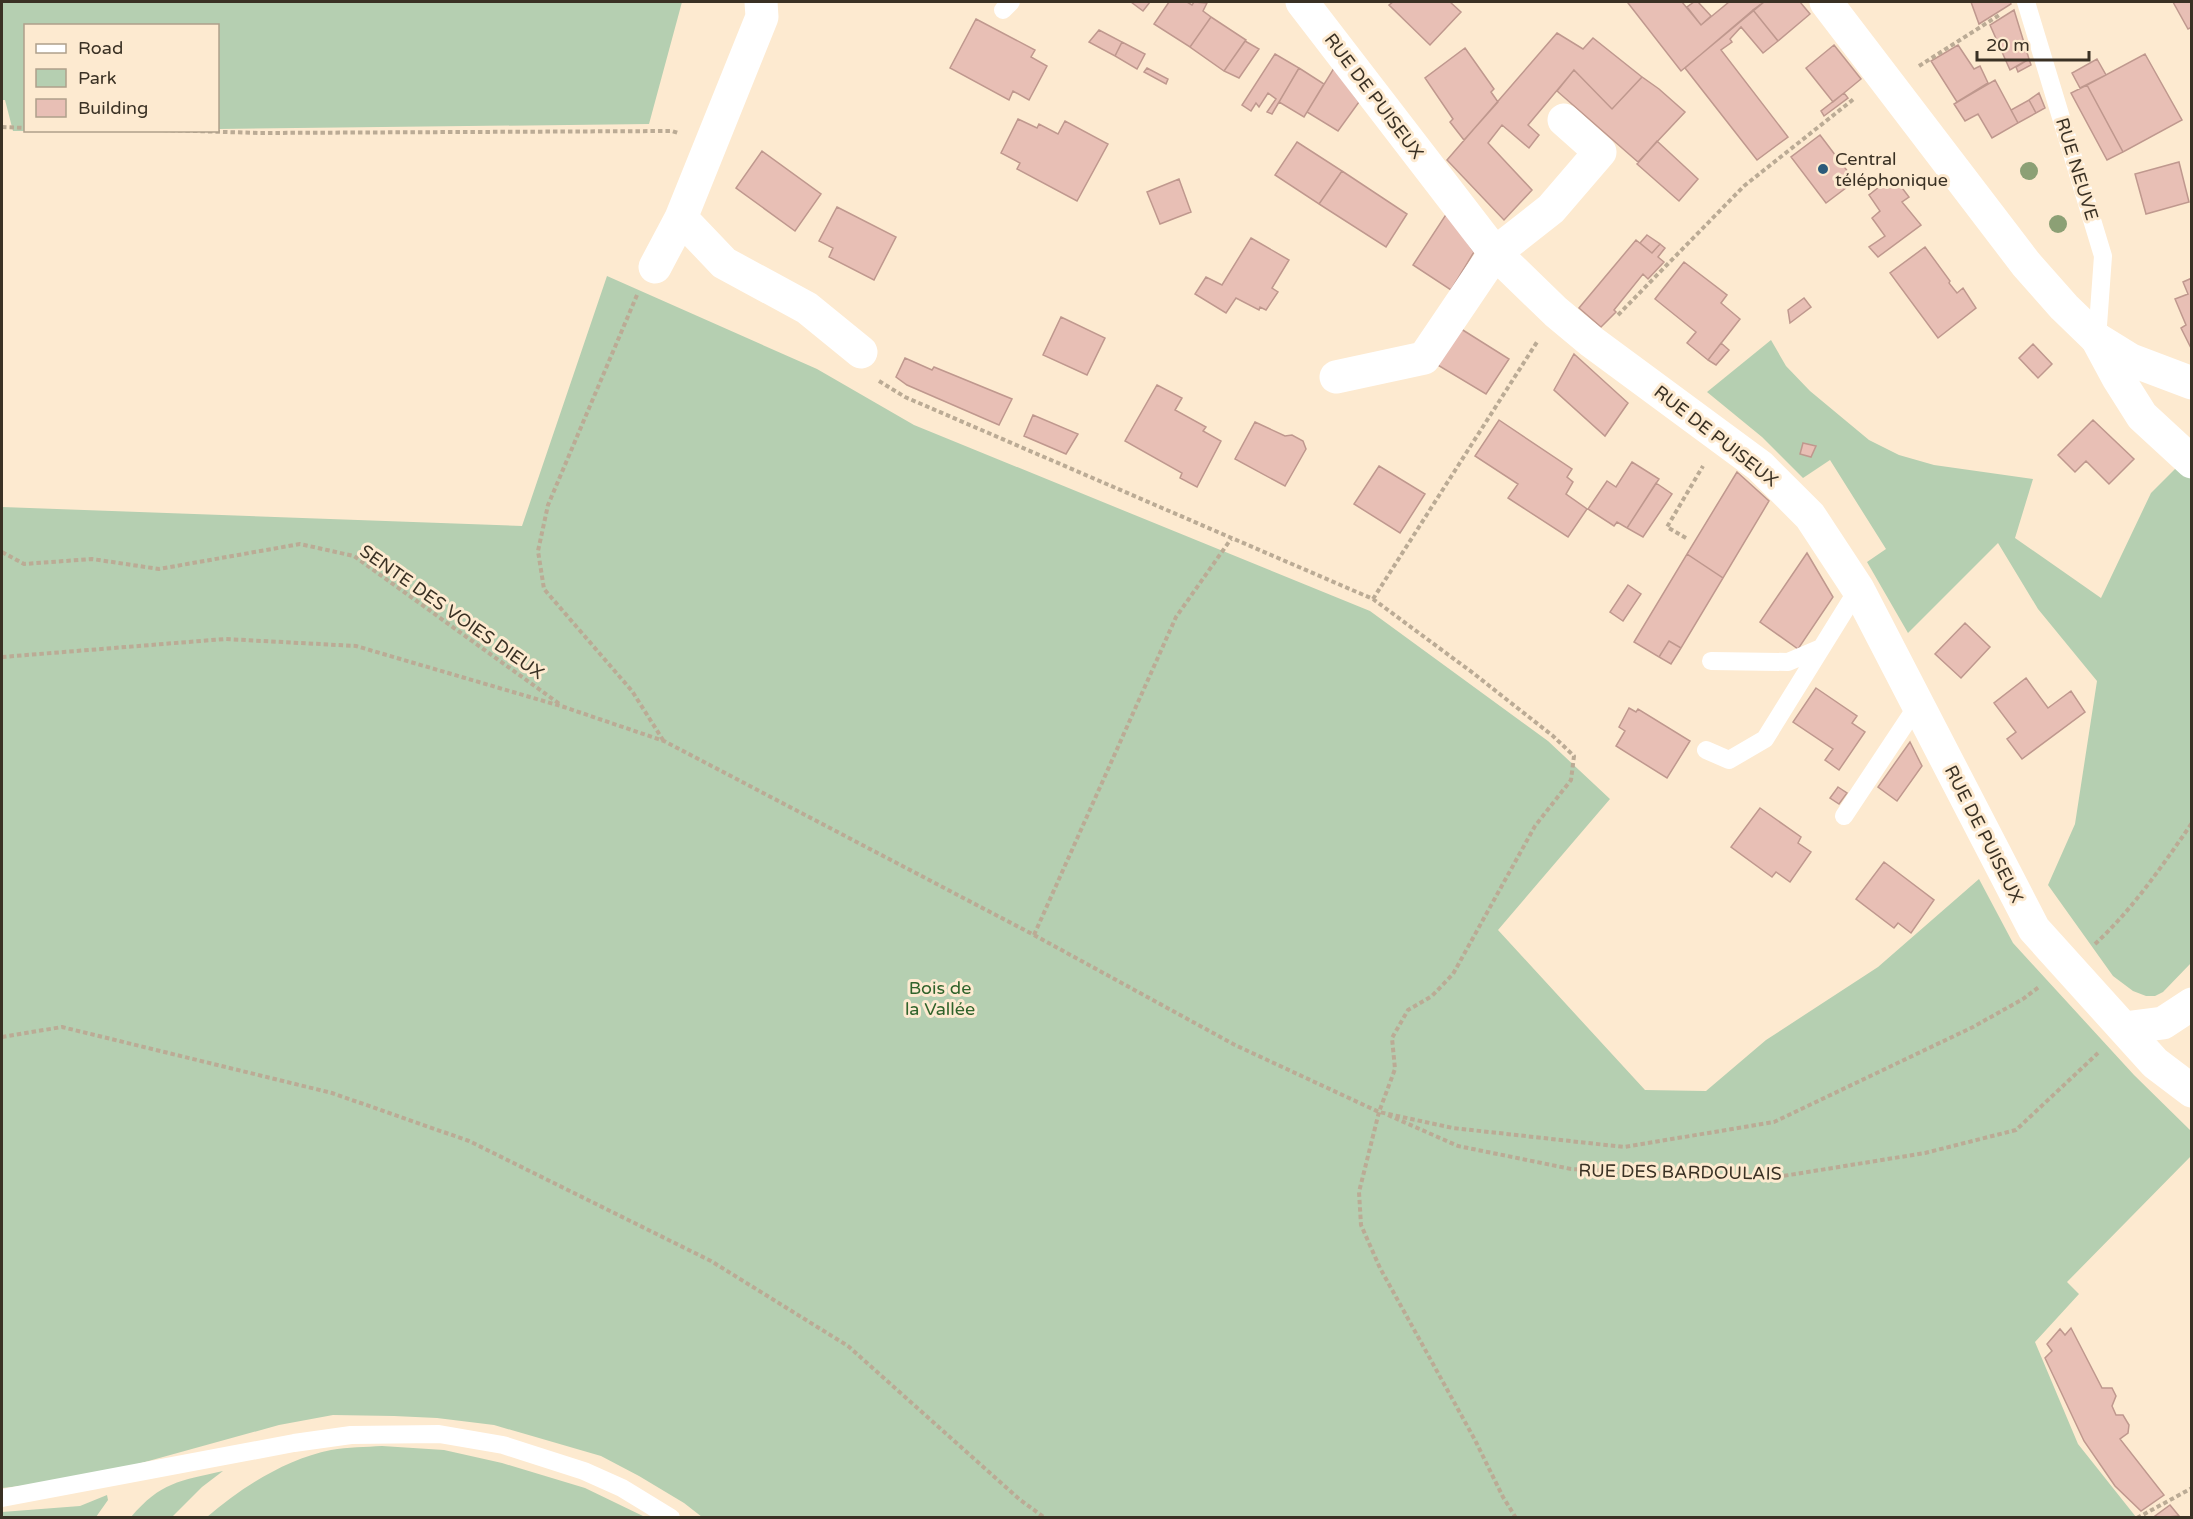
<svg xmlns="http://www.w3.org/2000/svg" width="2193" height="1519" font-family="'Varela Round',sans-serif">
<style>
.green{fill:#b5cfb1}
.building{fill:#e8bfb5;stroke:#bf988e;stroke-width:1.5}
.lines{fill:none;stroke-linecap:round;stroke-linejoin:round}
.path{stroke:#bbab95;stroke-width:4;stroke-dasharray:4.5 3;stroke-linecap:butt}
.service{stroke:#fff;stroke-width:18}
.minor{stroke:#fff;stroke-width:33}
.tertiary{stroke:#fff;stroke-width:33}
.tree{fill:#8ca075}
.poi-dot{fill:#2c5b7a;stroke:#fdead0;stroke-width:2}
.labels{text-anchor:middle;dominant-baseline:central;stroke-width:6;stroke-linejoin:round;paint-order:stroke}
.street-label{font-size:18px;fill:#3a3124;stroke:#fdead0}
.poi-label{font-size:18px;fill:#3a3124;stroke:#fdead0;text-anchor:start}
.park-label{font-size:18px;fill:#30632b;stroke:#fdead0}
</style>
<rect width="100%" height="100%" fill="#fdead0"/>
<path class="green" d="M2 2H682L649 124 218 129V26H26V130L57 131H13L5 100H2Z
M607 276 817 369 914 425 1370 611 1548 741 1610 799 1498 930 1645 1090 1706 1091 1766 1040 1878 967 1979 879 2013 943 2134 1075 2191 1131V1156L2067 1282 2079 1294 2035 1342 2078 1444 2136 1517H702L684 1503 639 1476 601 1456 494 1425 437 1418 394 1416 333 1415 279 1425 116 1470 67 1481 2 1488V507L522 526Z
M1771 340 1786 366 1810 391 1869 440 1899 455 1934 465 2033 479 2015 538 2101 598 2151 493 2191 453V963L2163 992 2155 996H2146L2133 991 2113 976 2048 885 2075 824 2097 681 2038 609 1998 543 1908 633 1867 562 1886 549 1830 460 1803 478 1762 437 1707 392Z
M382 1446 444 1450 502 1463 585 1488 645 1517H207C242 1487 286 1459 331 1450 348 1447 366 1447 382 1446Z
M223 1471 202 1487 172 1517H131C161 1482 179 1481 223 1471Z
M107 1495 108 1500 96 1517H2V1512L80 1506Z"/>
<path class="building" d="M1131 2H1150L1143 11Z
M1169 2H1187L1192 5 1194 2 1207 3 1203 11 1211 17 1190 47 1154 24Z
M1393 2H1450L1461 12 1430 45 1389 5Z
M1630 2H1682L1701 25 1729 2H1764L1681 71 1628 3Z
M1694 2H1698L1711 16 1701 25 1687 7Z
M1764 2H1800L1810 14 1778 41 1753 10Z
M1971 2H2010L2011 4 1979 24Z
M2173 2H2192V27L2188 29Z
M1753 10 1778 41 1763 53 1741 27 1730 39 1732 42 1721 50 1788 137 1757 160 1685 68Z
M2014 10 2029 59 2010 70 1990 25Z
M1211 17 1246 40 1224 71 1190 47Z
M976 19 1035 50 1031 57 1047 66 1029 100 1013 91 1009 100 950 68Z
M1099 30 1122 42 1115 56 1089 42Z
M1557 33 1583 49 1593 38 1642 77 1612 109 1574 70 1528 125 1539 135 1529 148 1502 125 1488 143 1532 190 1504 220 1447 160Z
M1245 41 1259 49 1239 78 1224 71Z
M1122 42 1145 54 1137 69 1115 56Z
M1834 45 1861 79 1833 102 1806 68Z
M1958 45 1974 69 1980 66 1988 83 1957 102 1931 61Z
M1465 48 1494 89 1491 92 1498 102 1464 140 1450 122 1453 119 1425 78Z
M1275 54 1299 68 1272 114 1267 112 1276 99 1268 93 1259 107 1256 103 1251 111 1242 105Z
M2145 54 2182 120 2123 152 2087 85Z
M2029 59 2031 65 2018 72 2016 67Z
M2097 59 2106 75 2080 88 2072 73Z
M1147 68 1168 79 1166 84 1144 72Z
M1299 68 1324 84 1304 117 1279 102Z
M1334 68 1359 102 1338 131 1307 112Z
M1574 70 1612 109 1642 77 1659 89 1685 112 1638 162 1557 91Z
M1995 80 2018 123 1992 138 1978 114 1965 121 1954 104Z
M2087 85 2123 152 2107 160 2071 93Z
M1844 93 1848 98 1824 116 1821 111Z
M2039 93 2045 108 2036 113 2029 100Z
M2029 100 2036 113 2018 123 2011 110Z
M1018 119 1037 128 1039 124 1058 134 1065 121 1108 144 1077 201 1017 169 1020 163 1001 153Z
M1820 135 1855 181 1826 203 1791 157Z
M1657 141 1698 179 1679 201 1637 164Z
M1297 142 1342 171 1319 204 1275 175Z
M762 151 821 194 795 231 736 188Z
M2179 162 2189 202 2146 214 2135 174Z
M1342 171 1407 214 1386 247 1319 204Z
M1893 176 1909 197 1902 202 1921 225 1878 257 1869 247 1885 236 1872 218 1880 211 1869 195Z
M1179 179 1191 212 1160 224 1147 192Z
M837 207 896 237 874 280 829 257 833 248 819 241Z
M1447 213 1474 252 1451 290 1413 265Z
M1647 235 1660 244 1652 253 1640 243Z
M1251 238 1289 260 1272 288 1278 292 1266 310 1260 307 1259 310 1236 298 1226 313 1195 294 1206 277 1222 285Z
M1636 240 1652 253 1660 244 1665 248 1658 257 1664 262 1648 279 1643 274 1614 310 1616 312 1601 327 1579 308Z
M1925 247 1950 281 1949 283 1957 293 1963 288 1976 308 1938 338 1890 273Z
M1684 262 1727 295 1721 303 1740 319 1708 360 1687 343 1696 332 1655 299Z
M2192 278V347L2191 348 2181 328 2186 325 2175 299 2188 294 2183 282Z
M1804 298 1811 307 1790 323 1788 310Z
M1061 317 1105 338 1087 375 1043 355Z
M1458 327 1509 359 1486 394 1436 364Z
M1721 343 1729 350 1716 365 1708 360Z
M2033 344 2052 364 2038 378 2019 358Z
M1574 354 1628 403 1605 436 1554 390Z
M905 358 932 370 934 367 1012 399 999 425 907 385 896 377Z
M1157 385 1182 398 1175 410 1206 427 1203 431 1221 441 1197 487 1180 478 1182 473 1125 441Z
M1033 415 1078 434 1066 454 1024 436Z
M1499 420 1572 469 1567 477 1573 482 1566 494 1587 509 1568 537 1508 498 1518 484 1475 456Z
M2093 420 2134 459 2109 484 2086 461 2075 472 2058 455Z
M1255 422 1285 436 1292 435 1303 441 1306 449 1285 486 1235 459Z
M1803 443 1816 446 1811 457 1800 454Z
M1632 462 1659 479 1627 528 1617 522 1614 526 1588 509 1607 481 1616 487Z
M1379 466 1425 494 1400 533 1354 504Z
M1737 472 1769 501 1723 578 1687 554Z
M1656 483 1672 494 1643 537 1627 528Z
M1807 553 1833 597 1798 649 1760 622Z
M1687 554 1723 578 1681 648 1669 641 1659 657 1634 642Z
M1628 585 1641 594 1623 621 1610 612Z
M1965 623 1990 647 1961 678 1935 654Z
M1669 641 1681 648 1671 664 1659 657Z
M2026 678 2048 708 2071 691 2085 712 2022 759 2007 739 2016 732 1994 703Z
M1816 688 1857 716 1852 723 1865 732 1839 770 1825 760 1833 749 1793 722Z
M1629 708 1636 712 1638 709 1690 741 1667 778 1616 746 1625 731 1619 727Z
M1910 742 1922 766 1897 801 1878 787Z
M1838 787 1847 793 1839 804 1830 798Z
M1760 808 1801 837 1798 843 1811 852 1790 882 1776 872 1772 877 1731 847Z
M1884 862 1934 900 1911 933 1898 923 1894 928 1856 899Z
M2071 1328 2102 1388H2112L2116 1396 2112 1406 2116 1415H2123L2129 1425 2128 1433 2120 1439 2164 1495 2141 1511 2115 1486 2084 1441 2045 1358 2052 1351 2047 1344 2060 1329 2065 1335Z
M2170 1505 2179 1516 2156 1518 2155 1516Z"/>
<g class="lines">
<path class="path" d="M1919 66 2001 14
M2 127 26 128
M163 130 258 133 672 131 678 133
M637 295 548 505 538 551 544 589 632 691 663 740
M1618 315 1744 186 1855 98
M879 381 905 397 1373 599 1473 673 1553 736 1574 756 1571 780 1535 826 1453 974 1432 996 1408 1010 1392 1038 1395 1069 1379 1112 1359 1192 1361 1225 1380 1268 1475 1440 1503 1497 1516 1518
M1686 538 1667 527 1703 466
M2 552 24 564 92 559 159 569 300 544 354 556 561 705
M1373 599 1537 342
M2 657 225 639 356 646 564 707 664 741 1034 935 1235 1045 1379 1112 1453 1128 1624 1147 1774 1122 1973 1027 2023 999 2039 987
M1034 935 1176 617 1231 539
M2095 944C2133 909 2162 866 2192 823
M2 1037 62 1027 332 1093 469 1141 711 1261 848 1346 1019 1499 1045 1518
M1388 1115 1458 1146 1571 1169 1721 1176H1783L1925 1153 2016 1130 2098 1053
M2137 1518 2192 1488"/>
<path class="service" d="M2026 2 2103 256 2097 339
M1003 10 1011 2
M1711 661 1788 662 1821 648
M1706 750 1729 760 1765 739 1858 589
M1844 816 1917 706
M2 1498 294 1443 351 1435 439 1434 503 1445 584 1471 622 1488 671 1518"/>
<path class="minor" d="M1302 2 1495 253 1556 312 1592 342 1760 466 1810 516 1858 589 2034 929 2155 1063 2192 1091
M681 218 724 263 807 308 861 352
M655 267 681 218 762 17 761 2
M2097 339 2118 378 2142 416 2192 462
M1336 377 1424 358 1495 253 1551 209 1600 152 1564 120
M2124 1028 2163 1023 2192 1004"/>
<path class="tertiary" d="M1826 2 2026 264 2064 307 2097 339 2131 360 2192 383"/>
</g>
<g class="tree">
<circle cx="2029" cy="171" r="9"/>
<circle cx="2058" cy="224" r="9"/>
</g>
<circle class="poi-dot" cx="1823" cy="169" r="6"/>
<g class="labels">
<g class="street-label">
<text transform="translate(1374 96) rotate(53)">RUE DE PUISEUX</text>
<text transform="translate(2077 169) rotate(73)">RUE NEUVE</text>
<text transform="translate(1716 436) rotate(38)">RUE DE PUISEUX</text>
<text transform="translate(452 612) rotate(35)">SENTE DES VOIES DIEUX</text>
<text transform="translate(1984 834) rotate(63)">RUE DE PUISEUX</text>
<text transform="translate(1680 1172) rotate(1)">RUE DES BARDOULAIS</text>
</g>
<g class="poi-label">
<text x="1835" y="159">Central<tspan x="1835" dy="21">téléphonique</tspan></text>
</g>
<g class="park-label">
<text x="940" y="988">Bois de<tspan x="940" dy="21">la Vallée</tspan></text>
</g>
</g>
<rect width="2193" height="1519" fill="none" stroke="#3a3124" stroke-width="6"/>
<rect x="24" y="24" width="195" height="108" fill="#fdead0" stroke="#afa08b" stroke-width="1.5"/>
<rect x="36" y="44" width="30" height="9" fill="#ffffff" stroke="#afa08b" stroke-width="1.5"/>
<text x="78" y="54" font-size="18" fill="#3a3124">Road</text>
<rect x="36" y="69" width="30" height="18" fill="#b5cfb1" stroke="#afa08b" stroke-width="1.5"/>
<text x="78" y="84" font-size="18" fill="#3a3124">Park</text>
<rect x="36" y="99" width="30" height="18" fill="#e8bfb5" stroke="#afa08b" stroke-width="1.5"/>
<text x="78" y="114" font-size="18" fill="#3a3124">Building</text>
<path d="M1977 51v9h112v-9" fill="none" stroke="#3a3124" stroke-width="3"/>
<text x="1986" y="51" font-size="18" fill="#3a3124" stroke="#fdead0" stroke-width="4.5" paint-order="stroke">20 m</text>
</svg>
